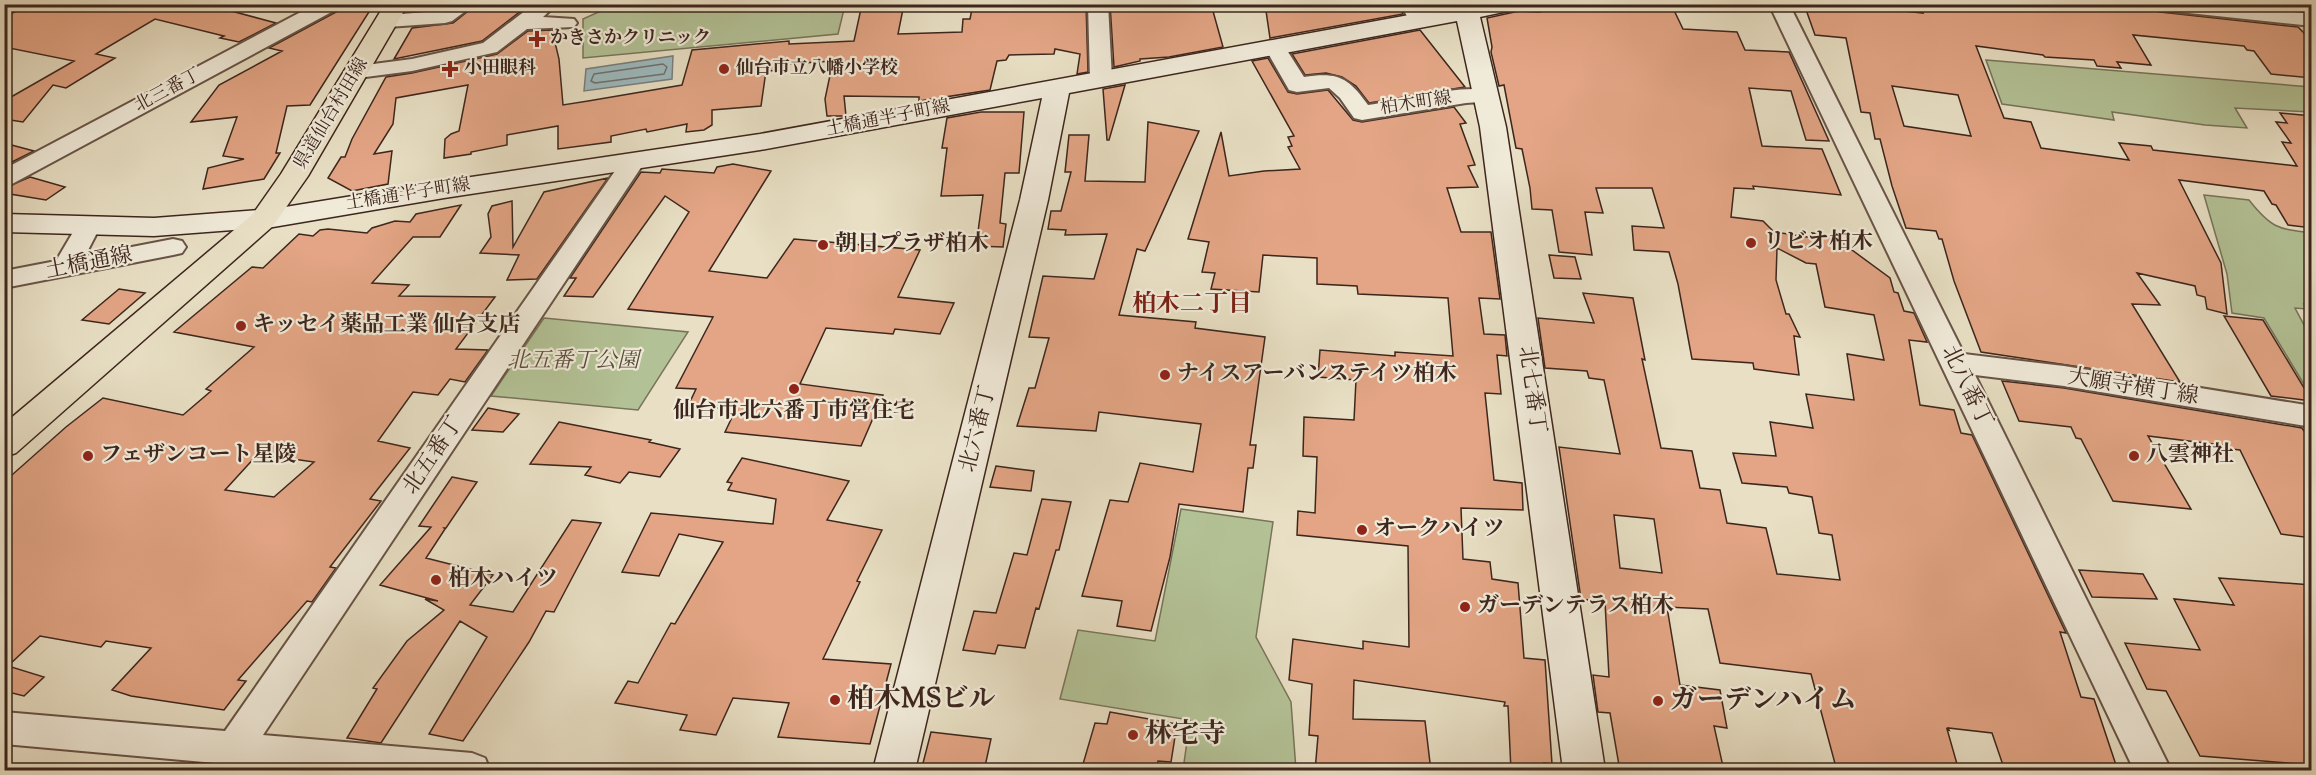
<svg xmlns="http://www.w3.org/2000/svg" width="2316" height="775" font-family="'Sorts Mill Goudy','Noto Serif JP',serif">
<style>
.green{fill:#b3c296;stroke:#78745a;stroke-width:1.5}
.water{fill:#9dbabf;stroke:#777f7e;stroke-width:1.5}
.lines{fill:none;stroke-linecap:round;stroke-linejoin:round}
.shore{stroke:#6d706e;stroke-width:1.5}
.building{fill:#e3a585;stroke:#3d261d;stroke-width:1.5;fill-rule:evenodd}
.street-casing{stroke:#685447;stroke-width:4}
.secondary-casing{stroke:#3d261d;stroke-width:3}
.primary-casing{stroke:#3d261d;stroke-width:3}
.street{fill:#f0ead9;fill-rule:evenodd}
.secondary{fill:#f0ead9;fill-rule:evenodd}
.primary{fill:#e8dfc4;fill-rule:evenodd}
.poi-dot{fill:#8f2418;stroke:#f0ead9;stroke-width:2}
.labels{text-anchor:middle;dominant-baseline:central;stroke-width:4.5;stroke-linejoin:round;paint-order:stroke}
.far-poi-label{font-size:18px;font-weight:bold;fill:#3d261d;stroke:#f0ead9;text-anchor:start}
.far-street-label{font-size:18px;fill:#3d261d;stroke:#f0ead9}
.poi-label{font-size:22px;font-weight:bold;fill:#3d261d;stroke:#f0ead9;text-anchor:start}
.street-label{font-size:22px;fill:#3d261d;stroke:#f0ead9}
.park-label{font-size:22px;font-style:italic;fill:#5a4d3b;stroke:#f0ead9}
.neighbourhood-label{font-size:24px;font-weight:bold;fill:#7a1f14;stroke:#f0ead9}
.near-poi-label{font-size:27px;font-weight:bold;fill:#3d261d;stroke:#f0ead9;text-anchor:start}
</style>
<rect width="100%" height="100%" fill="#e8dfc4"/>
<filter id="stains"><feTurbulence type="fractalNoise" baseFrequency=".00333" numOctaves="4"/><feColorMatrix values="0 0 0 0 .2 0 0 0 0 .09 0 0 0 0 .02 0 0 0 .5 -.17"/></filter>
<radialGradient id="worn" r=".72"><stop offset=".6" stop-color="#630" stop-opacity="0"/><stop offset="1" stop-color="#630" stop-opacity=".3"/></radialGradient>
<path class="green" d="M614 5V4L845 5 838 34 583 58V19Z
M1986 60 2311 87V112L2235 108 2247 128 2205 125 2112 112 2114 120 2002 104Z
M2204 195 2249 200C2271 228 2278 229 2311 233V304H2304L2307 309 2295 308 2311 338V396L2264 318 2232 313 2227 274Z
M544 318 688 332 638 410 491 396Z
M1181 509 1273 522 1256 637 1291 702 1296 770H1225L1184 763 1190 720 1060 699 1078 630 1155 641Z"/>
<path class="water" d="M673 56 672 79 584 91 586 69Z"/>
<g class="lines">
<path class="shore" d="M663 64 667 67 664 74 595 83 591 81 594 74Z"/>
</g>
<path class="building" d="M36 4H205L276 23 239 42 220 38 224 36 155 19 96 54 115 58 66 88 53 85 23 122 4 119V101L74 61 4 47V17L25 7 29 8Z
M345 4H374L310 105 287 106 276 153H280L264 179 203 189 208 168 244 159 223 156 237 117 191 122 219 85 282 51 269 48 340 10Z
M477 4H530L482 41 394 59 412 28 453 23Z
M862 4H904L898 34 962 32 963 19H970L973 4H1086L1088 72 1077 74 1080 54 1055 49 1054 54 1009 55 1006 60 997 61 990 90 919 101V97L844 96 846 116H827L825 99 833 61 788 64V70L766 71 761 106 712 110V125L704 130 686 132 687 124 647 132 646 129 611 136V142L558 149V126L507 135V145L471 152V154L444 158 445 139 451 134 459 131 468 85 396 98 393 124 374 154 392 151 388 184 352 191 328 178 341 157H345L352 139 386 77 412 73 497 54 528 31 552 30 559 59 563 105 588 101 682 85 692 50 789 41V44L854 41Z
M1110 4H1211L1223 47 1169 57 1140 59V61L1114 67Z
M1265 4H1399L1403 14 1270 38Z
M1566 4H1671L1683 29 1737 32 1745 50 1789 52 1829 141 1806 140 1791 91 1749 88 1762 146 1822 149 1841 195 1753 186 1754 189 1734 188 1731 217 1763 221 1774 232 1814 238 1812 233 1833 236 1890 278 1894 292 1898 293 1904 311 1914 313 1927 342 1909 340 1920 405 1954 410 1961 433 1972 435 2066 633 2060 632 2081 697 2094 699 2118 771H2005L1992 733 1948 728 1949 730 1947 729 1959 771H1837L1811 674 1720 663 1708 609 1667 607 1680 685 1720 690 1727 728 1714 726 1724 771H1620L1610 713 1598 712 1593 675 1609 677 1605 602 1581 599 1559 447 1620 454 1604 380 1589 378 1587 371 1545 368 1538 318 1594 323 1583 293 1633 298 1645 360 1642 359 1661 448 1692 451 1700 488 1720 490 1727 523 1766 528 1777 574 1840 580 1832 535 1819 533 1812 497 1789 493 1787 487 1742 483 1733 453 1776 456 1770 422 1813 428 1806 394 1854 400 1847 354 1884 360 1874 315 1825 307 1816 264 1806 263 1777 248 1776 280 1786 314H1789L1800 337 1794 336 1799 375 1754 369 1753 363 1692 359 1678 284 1669 252 1634 250 1632 226 1664 228 1652 188H1596L1603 213 1585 212 1592 255 1559 252 1552 210 1532 209 1530 188 1522 149 1516 148 1504 85 1499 86 1491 52 1492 47 1487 18 1519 11 1540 12 1539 7 1568 9ZM1614 515 1654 519 1662 573 1620 568Z
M1804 4H1878L1879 8 1923 13 1919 4H2147L2152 10 2160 12 2298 27 2312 41V78L2271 74 2254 51 2247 50 2244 46 2133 35 2151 65 2117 62 2121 68 2097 66 2094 60 2045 57 2043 55 1976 46 2004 118 2031 122 2041 148 2129 160 2119 143 2151 146 2153 150 2297 166 2282 142 2291 143 2276 122 2287 123 2280 113 2312 116V228L2288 225 2276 205 2272 204 2264 191 2179 180 2221 263 2227 314 2207 309 2205 297 2197 295 2195 286 2137 273 2160 305 2132 304 2180 382 1981 352 1954 281 1942 239H1939L1936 231 1906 228 1892 186 1880 139H1875L1870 113 1861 112 1846 38 1815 35ZM1892 86 1958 95 1971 136 1904 126Z
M1420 30 1465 87 1369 103 1356 86 1342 77 1326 73 1305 75 1292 54Z
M1268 58 1288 92 1297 94 1328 90 1353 120 1362 122 1454 107 1466 123 1460 124 1475 165 1468 166 1478 187 1447 188 1461 232H1491L1500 299 1479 298 1484 334 1505 335 1507 356 1497 355 1501 394 1485 393 1494 480 1522 483 1523 510 1461 508 1463 559 1490 562 1492 579 1518 583 1524 658 1545 660 1552 764 1544 763 1545 771H1511L1508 706H1504L1505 702 1354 680 1353 719 1425 721 1431 771H1315L1318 736 1309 735 1312 684 1289 680 1293 639 1363 649V641L1409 647 1408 546 1297 535 1298 511 1315 513 1317 457 1303 456 1304 417 1354 420 1356 380 1318 377 1320 350 1395 356V352L1453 356 1448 298 1358 294 1357 286 1317 284V258L1263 255 1259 292 1211 289 1215 273 1202 272 1209 242 1188 239 1221 132 1229 176 1264 171 1300 169 1288 147 1292 146 1288 137 1294 136 1252 61Z
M1125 85 1109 140H1107L1103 89Z
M981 112H1024L1019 173H1005L1000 223 1006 224 1003 247 976 246 983 195 941 196 947 148H942L947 118Z
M1148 122 1199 131 1145 251 1137 249 1119 315 1196 322 1195 328 1265 337 1250 445H1256L1253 468H1248L1243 512 1179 504 1170 557 1151 631 1117 626 1122 601 1082 596 1110 500 1128 502 1140 463 1193 472 1201 424 1099 412 1096 431 1017 426 1029 388H1035L1049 338 1029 337 1043 276 1094 279 1107 234 1065 235 1066 230 1048 229 1051 211H1061L1071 172H1065L1069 135H1089L1085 181 1145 182Z
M4 143 34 151 4 166Z
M733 164 771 171 709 271 767 278 794 239 920 250 898 297 954 303 940 334 895 329 893 334 826 328 800 384 883 395 861 446 725 432 736 409 688 406 696 389 676 388 713 317 628 309 689 212 665 196 593 297 564 296 576 278H570L641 172 660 173 662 169 714 173 717 167Z
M30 177 65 187 46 200 4 193V188Z
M608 178 537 279 507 280 519 255 480 253 491 237 488 214 492 206 512 201 513 247 544 192Z
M461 205 440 237H413L372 283 409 285 399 296 495 297 456 349 488 350 465 382 450 379 438 395 413 392 378 441 410 448 370 499 381 501 330 567 336 568 312 602 307 601 238 680 246 681 224 710 131 696 112 690 151 648 106 641 101 647 40 636 8 666 44 677 24 696 4 691V482L66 427 103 398 183 415 211 391 206 389 254 347 174 332 252 267 263 268 299 234 313 236 320 230 328 229 367 233 372 228 395 221 410 222 416 214ZM258 454 314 462 274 497 225 490Z
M1549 255 1575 257 1581 279 1554 278Z
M119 289 145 293 109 324 82 320Z
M2224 316 2263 320 2312 401 2271 396Z
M2002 381 2064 388 2302 428 2312 443V538L2281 534 2240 450 2231 449 2229 446 2148 436 2191 509 2113 501 2081 439 2076 438 2071 427 2019 421Z
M488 408 519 414 503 432 472 430Z
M559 422 651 440 649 442 680 449 660 477 629 472 620 483 585 475 591 467 530 464Z
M742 458 849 481 827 520 882 530 857 581 860 582 823 659 891 664 870 744 778 737 789 703 733 698 716 735 680 730 687 715 615 703 628 681 638 683 671 623 675 624 723 542 679 534 659 576 622 572 651 513 773 524 776 499 728 490 732 483 727 482Z
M996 466 1034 471 1031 491 990 487Z
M452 477 477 482 446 528H444L445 529 426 558 493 575 470 605 513 612 572 520 601 523 554 612 546 611 529 642 463 741 429 734 487 637 460 621 381 743 347 738 377 689 373 688 407 641 444 610 425 599 438 601 380 585 431 527 419 526Z
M1042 499 1071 502 1059 550H1056L1039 609 1036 608 1025 648 998 645 995 654 963 650 974 611 996 613 1014 553 1027 555Z
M2079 570 2143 574 2157 599 2092 597Z
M2219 578 2312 585V765L2200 756 2166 691 2147 689 2125 643 2200 650 2174 599 2234 605Z
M1110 712 1177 724 1171 762 1158 761 1156 771H1081L1095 723 1107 724Z
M931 732 991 739 984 771H953L922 767Z"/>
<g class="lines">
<defs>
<path id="street" d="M316 4H342L339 8 12 184 4 186V169Z
M451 4H475L452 21 445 23 388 27 381 25 378 21 381 17 388 15 440 11Z
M534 4H557L543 17 574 19 577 23 574 27 527 29 497 52 412 71 358 78 350 77 347 72 350 67 358 66 412 59 483 43Z
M1088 4H1108L1112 79 1109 84 1101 86 1093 84 1090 79Z
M1401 4H1421L1428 21 1425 25H1411Z
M1769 4H1789L1964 354 2064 366 2312 406V427L2064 386 1975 375 2171 770H2134Z
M2150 4H2222L2312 14V26L2160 10 2153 8Z
M1276 42 1283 44 1304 77C1338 72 1348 77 1368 105 1402 100 1462 83 1494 91L1497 96 1494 101 1466 103 1362 120 1354 118 1340 98 1329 88 1297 92 1289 90 1265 48 1269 44Z
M632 156 640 158 644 163 263 735 472 753 485 758 490 770H293L4 744V712L225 731 624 158Z
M88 219 97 222 100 227 85 256 173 239 182 241 186 247 182 253 173 255 4 288V271L56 261 79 222Z"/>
<path id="secondary" d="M1469 4H1521L1518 9 1480 17 1506 127 1605 770H1563L1480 127 1457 21 1069 93 1048 200 915 770H873L1020 200 1042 98 760 150 444 198 273 227 154 236 4 232V214L154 218 273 209 444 181 760 134Z"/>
<path id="primary" d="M385 4H408L308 176 273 226 16 453 4 457V424L253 214 281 174Z"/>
</defs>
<use href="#street" class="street-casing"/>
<use href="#secondary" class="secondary-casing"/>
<use href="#primary" class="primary-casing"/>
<use href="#street" class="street"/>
<use href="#secondary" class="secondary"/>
<use href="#primary" class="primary"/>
</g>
<g class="poi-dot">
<path d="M534 30h6v6h6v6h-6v6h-6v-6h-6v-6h6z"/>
<path d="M447 60h6v6h6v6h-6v6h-6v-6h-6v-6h6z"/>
<circle cx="724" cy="69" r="6"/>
<circle cx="1751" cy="243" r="6"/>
<circle cx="823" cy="245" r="6"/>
<circle cx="241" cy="326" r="6"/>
<circle cx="1165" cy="375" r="6"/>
<circle cx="794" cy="389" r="6"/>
<circle cx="88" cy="456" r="6"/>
<circle cx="2134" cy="456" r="6"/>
<circle cx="1362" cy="530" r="6"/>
<circle cx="436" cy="580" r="6"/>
<circle cx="1465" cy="607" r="6"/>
<circle cx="835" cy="700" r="6"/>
<circle cx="1658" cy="701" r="6"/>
<circle cx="1133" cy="735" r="6"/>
</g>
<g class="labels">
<g class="far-poi-label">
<text x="550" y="39">かきさかクリニック</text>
<text x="464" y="69">小田眼科</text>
<text x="736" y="69">仙台市立八幡小学校</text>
</g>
<g class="far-street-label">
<text transform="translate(168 91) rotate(-28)">北三番丁</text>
<text transform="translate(1416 104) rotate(-9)">柏木町線</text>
<text transform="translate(332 114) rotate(-59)">県道仙台村田線</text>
<text transform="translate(888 119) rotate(-11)">土橋通半子町線</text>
<text transform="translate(408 195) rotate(-9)">土橋通半子町線</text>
</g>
<g class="poi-label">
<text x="1763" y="243">リビオ柏木</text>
<text x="835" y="245">朝日プラザ柏木</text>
<text x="253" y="326">キッセイ薬品工業 仙台支店</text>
<text x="1177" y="375">ナイスアーバンステイツ柏木</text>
<text x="794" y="412" text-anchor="middle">仙台市北六番丁市営住宅</text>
<text x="100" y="456">フェザンコート星陵</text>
<text x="2146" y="456">八雲神社</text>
<text x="1374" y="530">オークハイツ</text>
<text x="448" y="580">柏木ハイツ</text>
<text x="1477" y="607">ガーデンテラス柏木</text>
</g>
<g class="street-label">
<text transform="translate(89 264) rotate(-11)">土橋通線</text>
<text transform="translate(1966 387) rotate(64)">北八番丁</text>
<text transform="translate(2133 388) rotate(9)">大願寺横丁線</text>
<text transform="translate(1531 390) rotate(82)">北七番丁</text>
<text transform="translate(979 429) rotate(-76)">北六番丁</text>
<text transform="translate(434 456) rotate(-56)">北五番丁</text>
</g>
<g class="park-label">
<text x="573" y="362">北五番丁公園</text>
</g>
<g class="neighbourhood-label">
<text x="1192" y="305">柏木二丁目</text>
</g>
<g class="near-poi-label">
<text x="847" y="700">柏木MSビル</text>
<text x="1670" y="701">ガーデンハイム</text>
<text x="1145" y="735">林宅寺</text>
</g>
</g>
<rect width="2316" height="775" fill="none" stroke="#e8dfc4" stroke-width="24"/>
<rect x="6" y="6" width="2304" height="763" fill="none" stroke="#3d261d" stroke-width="3"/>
<rect x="12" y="12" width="2292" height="751" fill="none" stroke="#3d261d" stroke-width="1.5"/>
<rect width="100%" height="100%" filter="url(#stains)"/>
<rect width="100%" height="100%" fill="url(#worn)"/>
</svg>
